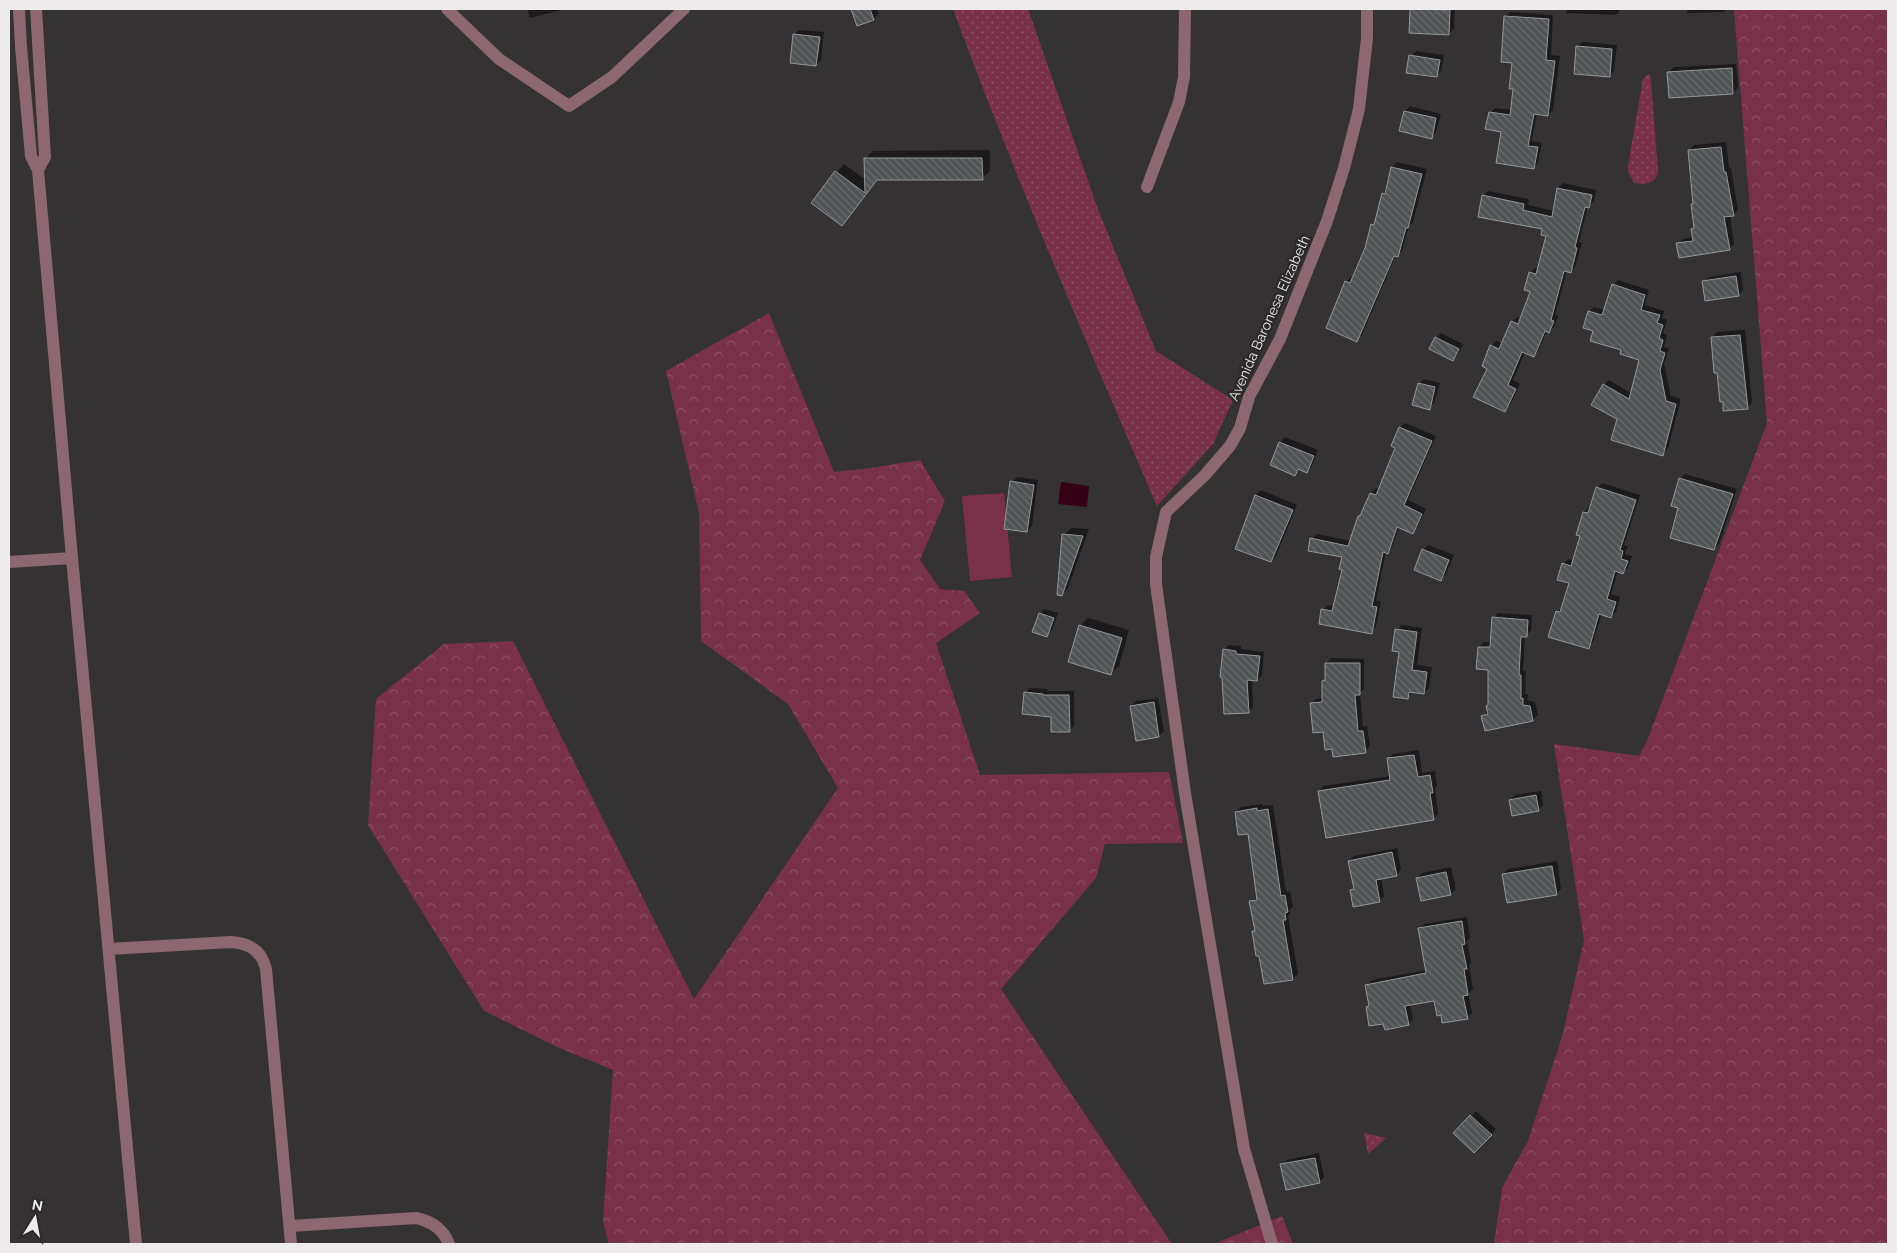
<svg xmlns="http://www.w3.org/2000/svg" width="1897" height="1253" font-family="Raleway,sans-serif">
<style>
.grass{fill:url(#grass-dots)}
.forest{fill:url(#forest-crowns)}
.park{fill:#793149}
.water{fill:#350015}
.shadow{fill:#0007}
.building{fill:url(#building-back-hatch);stroke:#939798}
.lines{fill:none;stroke-linecap:round;stroke-linejoin:round}
.minor{stroke:#8d6771;stroke-width:12}
.labels{text-anchor:middle;dominant-baseline:central;stroke-width:5;stroke-linejoin:round;paint-order:stroke}
.street-label{font-size:14px;fill:#eeeced;stroke:#2b2929}
</style>
<defs>
<pattern id="grass-dots" width="8" height="8" patternUnits="userSpaceOnUse" patternTransform="scale(1.25)"><rect width="8" height="8" fill="#793149"/><path d="M2 2h.1M6 6h.1" fill="none" stroke="#8c4f64" stroke-width="1.8" stroke-linecap="round"/></pattern>
<pattern id="forest-crowns" width="20" height="18" patternUnits="userSpaceOnUse" patternTransform="scale(1.25)"><rect width="20" height="18" fill="#793149"/><path d="M2 6a3 3 0 1 1 6 0M12 15a3 3 0 1 1 6 0" fill="none" stroke="#8c4f64"/></pattern>
<pattern id="building-back-hatch" width="6" height="6" patternUnits="userSpaceOnUse" patternTransform="scale(1.25)"><rect width="6" height="6" fill="#515455"/><path d="M-1 5l2 2M0 0l6 6M5-1l2 2" fill="none" stroke="#6a6d6e"/></pattern>
</defs>
<rect width="100%" height="100%" fill="#353233"/>
<path class="grass" d="M953 9H1028L1099 212 1156 351 1233 400 1213 444 1157 506C1086 342 1015 177 953 9Z
M1648 74 1650 75 1651 80 1658 171C1656 184 1646 185 1634 183L1628 172V166L1643 79Z
M1364 1133 1386 1138 1368 1154Z"/>
<path class="forest" d="M1734 9H1888V117L1886 122 1888 139V1244H1494L1502 1188 1528 1141 1562 1037 1584 940 1554 744 1639 756 1647 741 1767 423Z
M769 313 834 472 871 468 920 460 945 501 920 560 940 589 964 591 980 613 936 643 980 775 1169 772 1183 843 1105 844 1096 878 1001 989 1172 1244H609L603 1221 613 1070 555 1046 484 1011 368 825 376 699 444 644 513 641 694 999 838 788 788 704 701 641 699 513 666 371Z
M1282 1216 1293 1244H1214Z"/>
<path class="park" d="M1004 493 1012 577 970 581 962 496Z"/>
<path class="water" d="M1061 482 1089 486 1087 507 1058 504Z"/>
<path class="shadow" d="M527 9H566L530 18Z
M852 9H877L879 14 874 19 857 25Z
M1411 9H1455L1454 29 1449 34 1410 32Z
M1567 9H1621L1616 15 1566 13Z
M1687 9H1727L1724 12 1687 13Z
M1510 12 1553 15 1551 55 1560 56 1553 110 1548 115 1537 113 1532 141 1542 143 1538 163 1533 168 1502 131 1490 113 1495 108 1512 110 1515 88 1513 62 1505 17Z
M799 30 824 32 821 60 816 65 794 35Z
M1582 42 1617 45 1614 71 1609 76 1577 47Z
M1416 51 1444 55 1441 71 1436 76 1411 56Z
M1736 64 1738 88 1733 93 1669 72 1674 67Z
M1410 106 1441 114 1436 132 1431 137 1405 111Z
M1726 142 1729 168H1731L1738 210 1733 215H1730L1734 244 1729 249 1678 244 1683 239 1694 237 1692 229 1695 226 1692 205 1694 202 1689 150 1694 145Z
M990 150V171L982 179H879L842 224 813 202 844 164 866 180V158L873 151Z
M1397 162 1427 169 1413 222 1409 226 1402 251 1396 255 1362 335 1357 340 1346 282 1351 277 1354 278 1366 249 1372 225 1376 221 1392 167Z
M1563 183 1596 190 1594 201 1588 206 1579 242 1582 243 1575 267 1570 272 1567 271 1555 315 1558 316 1554 327 1549 331H1547L1538 351 1533 356 1525 352 1513 380 1520 384 1510 405 1505 410 1488 368 1491 346 1496 341 1502 343 1512 322 1517 317 1521 319 1531 291 1530 273 1535 268 1538 269 1547 235 1543 228 1483 196 1488 191 1529 199 1528 205 1554 211 1558 188Z
M1741 272 1743 290 1738 295 1704 282 1709 277Z
M1618 280 1649 290 1645 305 1664 311 1662 318 1667 320 1663 333 1667 335 1664 347 1669 348 1664 364 1671 396 1681 399 1668 449 1663 454 1604 385 1609 380 1631 393 1640 360 1595 331 1589 312 1594 307 1605 310 1613 285Z
M1745 330 1752 403 1747 408 1712 337 1717 332Z
M1441 333 1463 344 1458 355 1453 360 1436 338Z
M1424 379 1440 383 1434 403 1429 408 1419 384Z
M1405 423 1436 436 1408 500 1426 509 1417 528 1412 533 1399 527 1392 547 1386 552 1376 601 1381 602 1376 627 1371 632 1323 610 1328 605 1334 606 1343 569V556L1312 539 1317 534 1351 541 1359 516 1363 513 1371 493 1376 488 1379 490 1397 447 1400 428Z
M1285 437 1318 450 1312 466 1307 471 1300 469 1295 474 1271 465 1280 442Z
M1685 474 1737 489 1719 544 1714 549 1680 507V479Z
M1017 477 1038 480 1032 526 1027 531 1012 482Z
M1602 483 1640 495 1624 545 1628 546 1625 554 1632 556 1628 568 1623 573 1618 571 1611 594 1620 597 1616 612 1611 616 1602 614 1593 642 1588 647 1557 612 1562 607 1571 582 1563 564 1568 559 1574 560 1582 535 1584 512 1589 507 1591 508 1597 488Z
M1261 490 1297 505 1276 556 1271 561 1237 548 1256 495Z
M1071 528 1089 529 1068 588 1061 595 1064 535Z
M1428 545 1454 555 1446 574 1441 579 1423 550Z
M1045 609 1058 613 1052 630 1047 635 1040 614Z
M1498 613 1532 615 1531 631 1525 636 1523 671H1526L1525 694H1528L1527 700 1535 702 1538 715 1533 720 1483 716 1488 710 1489 669 1479 647 1484 642 1492 643 1493 618Z
M1088 618 1129 630 1119 666 1111 673 1080 626Z
M1402 625 1422 628 1417 665 1432 667 1429 688 1424 693 1413 692 1408 697 1397 630Z
M1229 645 1241 646V649L1264 652 1262 675 1257 680H1252L1253 707 1248 712 1224 650Z
M1331 658 1364 659V689L1360 693 1363 727 1367 726 1370 746 1365 751 1333 747 1311 704 1316 699 1324 698 1326 663Z
M1030 688 1048 689 1047 691H1074V726L1069 731 1025 693Z
M1158 698 1164 731 1159 736 1131 706 1136 701Z
M1419 750 1422 773 1435 771 1437 786 1435 789 1438 814 1433 819 1319 791 1324 786 1391 776 1388 759 1393 754Z
M1541 791 1543 805 1538 810 1510 800 1515 795Z
M1262 804V806L1273 805 1286 892 1290 891 1293 906 1290 909V914L1288 916 1298 974 1293 978 1253 932 1256 929 1251 902 1258 896 1249 832 1236 812 1241 807Z
M1397 848 1401 870 1396 875 1381 877 1384 896 1379 901 1351 890 1355 887 1349 861 1354 856Z
M1557 861 1561 889 1556 894 1503 874 1508 869Z
M1451 867 1456 889 1451 894 1417 878 1422 873Z
M1467 917 1470 938 1467 941 1471 963 1469 965 1473 989 1468 994 1472 1013 1467 1018 1442 1014 1435 1000 1410 1004 1413 1019 1408 1024 1384 1022 1367 1007 1370 1004 1367 985 1372 980 1426 970 1419 929 1424 924Z
M1476 1111 1496 1129 1474 1152 1455 1133Z
M1319 1153 1324 1177 1319 1182 1282 1165 1287 1160Z"/>
<path class="building" d="M851 9H870L874 20 857 26Z
M1410 9 1450 10 1449 35 1409 33Z
M1504 16 1549 19 1546 60 1555 61 1548 116 1534 114 1528 146 1538 147 1534 169 1496 163 1501 132 1485 129 1489 112 1510 115 1513 89H1509L1512 63 1501 62Z
M793 34 820 37 816 66 790 63Z
M1576 46 1612 49 1610 77 1574 74Z
M1409 55 1440 60 1437 77 1406 73Z
M1732 68 1733 94 1669 98 1667 72Z
M1404 111 1436 118 1432 139 1399 131Z
M1721 147 1724 172H1726L1734 216 1724 217 1730 250 1679 258 1676 243 1693 241 1691 229 1694 228 1691 204H1693L1688 150Z
M864 158H982L983 180H877L842 226 811 203 835 171 865 193Z
M1391 167 1422 174 1408 228H1406L1398 257 1394 256 1357 342 1326 328 1345 281 1350 283 1365 248 1371 224 1374 225 1382 193 1385 194Z
M1557 188 1592 195 1589 208 1585 207 1575 247 1577 248 1571 273 1564 271 1551 320 1554 321 1549 333 1545 331 1534 357 1522 352 1508 385 1516 389 1505 412 1473 397 1487 369 1482 366 1490 345 1499 349 1511 321 1518 324 1530 292 1524 290 1529 272 1536 274 1546 236 1541 235 1542 229 1478 217 1482 195 1524 204 1523 210 1552 217Z
M1736 276 1739 296 1705 301 1702 281Z
M1612 284 1645 295 1641 310 1660 315 1657 323 1663 325 1659 338 1663 340 1660 351 1665 353 1660 370 1666 401 1676 404 1663 456 1611 440 1617 419 1591 405 1603 384 1629 399 1639 360 1620 354 1621 350 1590 341 1593 331 1583 328 1588 311 1602 315Z
M1740 335 1748 409 1723 411V402H1720L1717 373H1714L1711 337Z
M1435 337 1459 349 1453 361 1429 349Z
M1418 383 1435 387 1430 410 1412 405Z
M1399 427 1432 441 1404 505 1422 514 1413 534 1397 527 1388 554 1383 552 1372 606 1377 607 1372 634 1319 624 1321 609 1332 611 1342 570 1339 569 1342 557 1308 551 1310 538 1348 546 1358 516H1360L1370 493 1376 495 1395 448 1391 446Z
M1279 442 1314 456 1307 473 1298 469 1295 476 1270 465Z
M1679 478 1733 494 1714 550 1670 538 1678 508 1671 506Z
M1010 481 1034 485 1027 532 1004 529Z
M1596 487 1636 500 1620 550 1623 551 1621 559 1628 561 1623 574 1615 571 1607 599 1616 602 1611 618 1599 614 1589 649 1548 637 1556 611 1560 612 1569 583 1557 580 1562 563 1571 566 1580 536 1576 535 1583 512 1588 513Z
M1255 495 1293 510 1271 562 1235 549Z
M1062 534 1083 536 1062 596 1057 595Z
M1422 549 1449 560 1441 581 1414 570Z
M1039 613 1054 618 1047 637 1032 632Z
M1492 617 1528 620 1527 637H1521L1519 675H1521V699L1523 698V705L1530 706 1533 721 1485 731 1481 716 1488 714 1486 706 1488 705V670L1476 669 1478 647H1490Z
M1079 625 1122 638 1111 675 1068 662Z
M1395 629 1417 632 1412 670 1427 672 1424 694 1409 692 1408 699 1393 697 1399 652 1392 651Z
M1223 649 1236 651V654L1260 656 1257 681 1247 680 1249 713 1224 714 1222 678 1220 677Z
M1325 663H1360V695H1355L1358 731H1363L1366 753 1333 757 1332 749 1325 750 1323 732 1313 733 1310 703 1322 702V681L1325 680Z
M1024 692 1043 694V695H1069L1070 732H1051V717L1022 714Z
M1154 702 1159 737 1136 741 1130 706Z
M1414 755 1418 777 1430 775 1433 793H1430L1434 820 1326 838 1318 791 1390 780 1387 758Z
M1536 795 1539 811 1512 816 1509 800Z
M1257 808V811L1268 809 1281 896 1285 895 1288 912 1285 913 1286 920H1283L1293 980 1264 984 1259 956H1256L1252 931H1255L1249 901 1257 900 1248 834 1238 835 1235 812Z
M1392 852 1397 876 1376 880 1380 902 1353 907 1350 890 1354 889 1348 861Z
M1552 866 1557 895 1507 903 1502 874Z
M1446 872 1451 895 1421 901 1416 878Z
M1462 921 1465 944 1462 945 1467 969H1464L1468 995 1463 996 1468 1019 1442 1023 1441 1015 1437 1016 1434 1001 1405 1006 1409 1025 1385 1030 1383 1024 1369 1026 1366 1007 1369 1006 1365 985 1426 973 1418 928Z
M1470 1115 1492 1135 1474 1153 1453 1133Z
M1315 1158 1320 1183 1286 1190 1280 1164Z"/>
<g class="lines">
<path class="minor" d="M19 9 21 47 31 156 38 170 72 558 136 1244
M36 9 45 157 38 170
M447 9 499 59 569 106 612 77 684 9
M1147 187 1179 102 1184 77 1185 9
M9 562 72 558
M109 949 231 942C249 943 262 951 266 969L291 1244
M290 1226 416 1218C431 1221 443 1229 449 1244
M1272 1244 1244 1149 1185 793 1156 584V557L1166 512 1205 475 1230 446 1240 428 1249 397 1280 339 1327 221 1344 168 1359 109 1367 38V9"/>
</g>
<g class="labels">
<g class="street-label">
<text transform="translate(1269 318) rotate(-66)">Avenida Baronesa Elizabeth</text>
</g>
</g>
<rect width="1897" height="1253" fill="none" stroke="#eeeced" stroke-width="20"/>
<g transform="translate(35 1218) rotate(11)" stroke="#2b2929" stroke-width="4" paint-order="stroke">
<path d="M0-4L9 19L0 12L-9 19Z" fill="#eeeced"/>
<text y="-8" font-size="14" font-weight="bold" text-anchor="middle" fill="#eeeced">N</text>
</g>
</svg>
